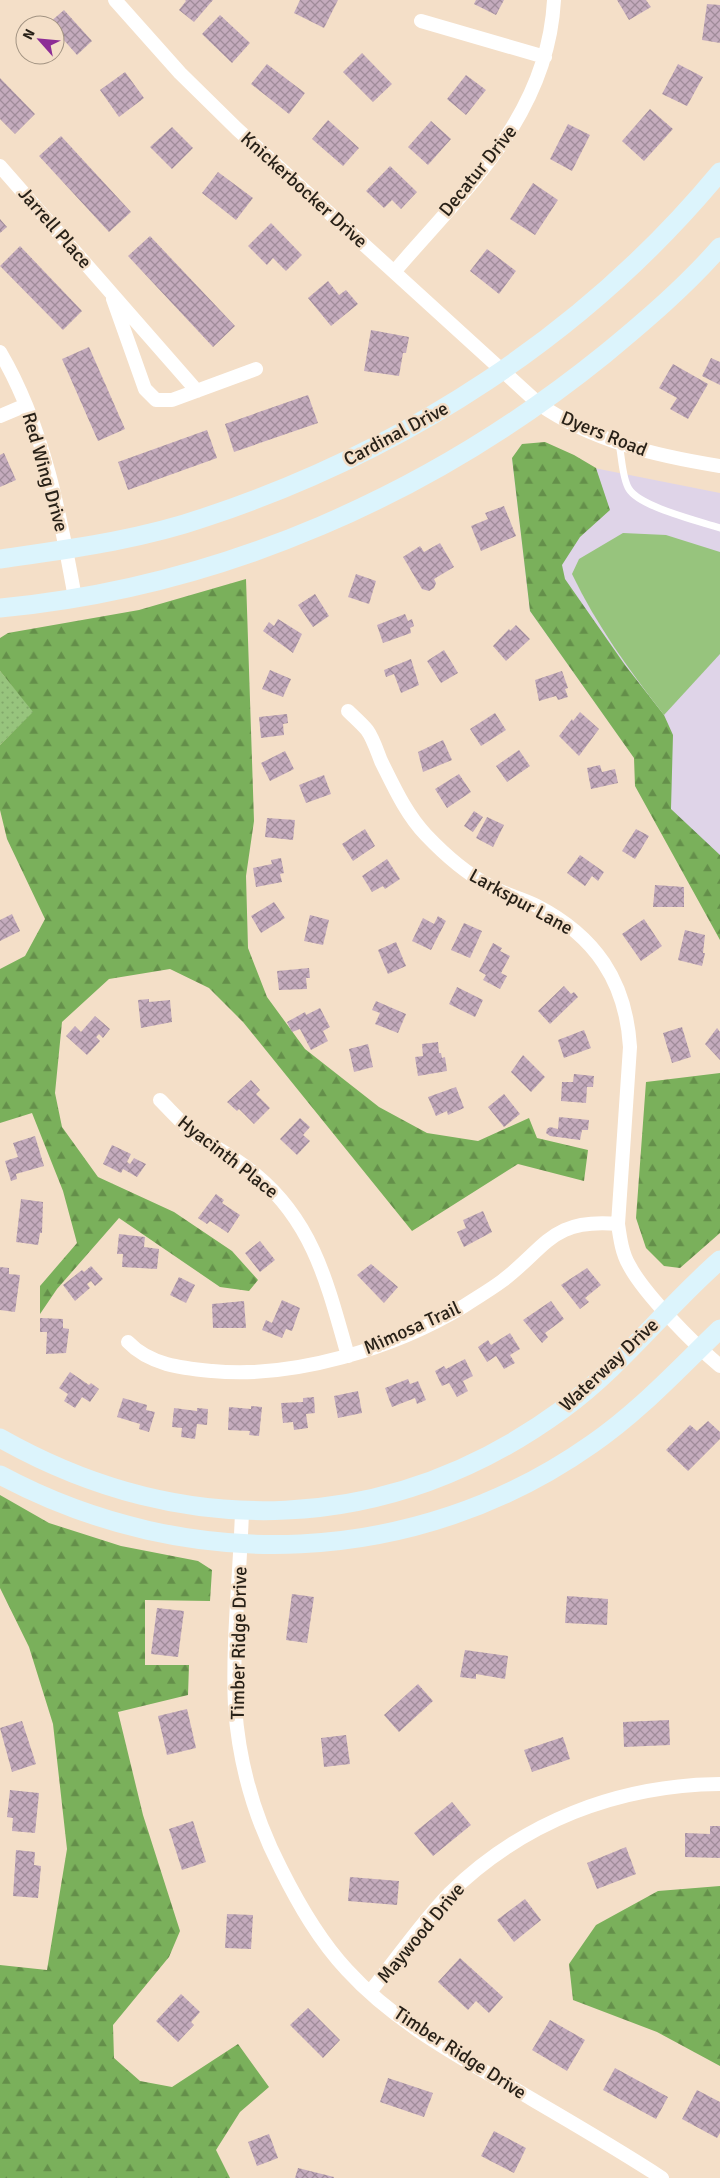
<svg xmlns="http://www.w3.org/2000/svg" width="720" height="2178" font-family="Signika,sans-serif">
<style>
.education{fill:#dfd4e8}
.grass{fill:url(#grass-dots)}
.forest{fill:url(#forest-firs)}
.pitch{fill:#97c47d}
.building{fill:url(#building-cross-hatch)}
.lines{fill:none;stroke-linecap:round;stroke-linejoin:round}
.lane{stroke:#fff;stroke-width:7}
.street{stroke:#fff;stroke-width:14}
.secondary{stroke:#dcf4fc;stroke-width:19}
.labels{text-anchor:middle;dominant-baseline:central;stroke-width:5;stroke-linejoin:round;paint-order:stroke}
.street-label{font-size:19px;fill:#282118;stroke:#f4dfc8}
</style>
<defs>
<pattern id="grass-dots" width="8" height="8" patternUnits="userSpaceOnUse" patternTransform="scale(1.25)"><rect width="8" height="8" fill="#97c47d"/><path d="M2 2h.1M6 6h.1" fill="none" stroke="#82a86b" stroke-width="1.8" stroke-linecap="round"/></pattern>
<pattern id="forest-firs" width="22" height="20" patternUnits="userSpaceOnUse" patternTransform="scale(1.25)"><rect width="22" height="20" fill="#7ab05b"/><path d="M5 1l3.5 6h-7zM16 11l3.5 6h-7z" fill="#648f4a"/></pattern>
<pattern id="building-cross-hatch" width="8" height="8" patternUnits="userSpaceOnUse" patternTransform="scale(1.25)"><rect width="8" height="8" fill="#c4abbd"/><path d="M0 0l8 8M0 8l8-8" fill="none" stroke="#9f8b99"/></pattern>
</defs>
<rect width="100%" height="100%" fill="#f4dfc8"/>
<path class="education" d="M512 458 579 465 720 493V871L705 857 530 611Z"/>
<path class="grass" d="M0 671 34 712 0 745Z"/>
<path class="forest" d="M545 442 574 455 596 468 610 510 580 537 562 565 565 579 625 665 664 715 673 735 671 809 720 855V940L635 786 634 758 530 611 512 458 522 444Z
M246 579 254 821 246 876 248 948 267 997 305 1049 379 1107 427 1133 478 1141 529 1118 537 1138 588 1150 584 1181 518 1164 412 1231 243 1022 209 988 170 969 109 979 62 1022 55 1093 62 1127 98 1177 174 1212 232 1251 258 1280 249 1291 220 1287 119 1218 57 1289 40 1314V1286L77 1243 63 1191 32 1113 0 1123V969L25 956 45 919 7 839 0 810V745L33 712 0 671V638L8 633 139 610Z
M720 1073V1233L680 1268 664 1266 646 1248 636 1218 646 1082Z
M0 1495 49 1523 121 1546 198 1561 212 1570 210 1601 145 1600V1665H189L188 1695 118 1712 143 1815 180 1931 169 1957 113 2025 114 2058 140 2081 172 2087 238 2044 269 2087 240 2112 216 2150 230 2178H0V1965L47 1970 67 1849 53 1724 29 1647 0 1588Z
M720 1886V2066L657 2032 573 2000 569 1964 596 1925 658 1891Z"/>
<path class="pitch" d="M623 533 666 535 720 552V654L664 715C629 670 597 626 572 574L579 559Z"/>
<path class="building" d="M185 0H213L194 22 179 10 186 1Z
M300 0H338L324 28 294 13Z
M476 0H504L496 15 474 4Z
M617 0H646L651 7 629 20Z
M707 4 720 5V43L702 40Z
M64 10 92 41 77 55 55 30V25L49 23Z
M220 15 250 43 232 63 202 34Z
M362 53 392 84 373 102 343 72Z
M267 64 305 93 289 114 251 84Z
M678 64 703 77 687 106 662 94Z
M125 72 144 98 119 117 100 90Z
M466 75 486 90 466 115 447 99Z
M0 78 35 114 15 134 0 119Z
M650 109 673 129 644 161 622 141Z
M328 120 359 148 343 166 312 139Z
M431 121 451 139 428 165 408 147Z
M568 124 590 135 572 171 550 159Z
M172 127 193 148 172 169 150 147Z
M61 136 131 212 109 232 39 156Z
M390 166 417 192 401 209 392 200 384 208 366 191Z
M218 172 253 198 236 220 202 193Z
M533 183 558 200 535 235 510 219Z
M0 219 7 227 0 233Z
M271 223 302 255 286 271 273 258 267 265 248 246Z
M150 236 235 326 213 347 128 256Z
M20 246 82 311 63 330 0 266Z
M487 249 516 271 499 294 470 271Z
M328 281 339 295 346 290 358 304 331 326 308 298Z
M371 330 409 337 406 353H403L399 376 364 371Z
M89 347 125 429 98 441 62 359Z
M711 358 720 362V385L702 376Z
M673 364 708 384 688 419 670 409 677 398 659 388Z
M308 395 318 423 234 452 225 424Z
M207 430 217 458 128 490 118 462Z
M4 453 16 480 0 487V455Z
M504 506 516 536 481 551 471 526 488 519 485 513Z
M440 543 454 567 434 579 436 583 434 588 429 591 422 589 403 557 420 546 424 552Z
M356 574 376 581 369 604 348 597Z
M315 594 329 616 313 627 298 605Z
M405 614 408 621 412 619 414 626 410 628 411 633 383 643 377 625Z
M278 619 302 634 293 653 263 631 269 622 274 626Z
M516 625 530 639 506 661 493 646 509 629 510 631Z
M444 650 458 673 441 683 427 661Z
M411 659 419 685 401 693 394 674 386 677 384 670Z
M270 670 291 679 283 697 262 689Z
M562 671 568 688 565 689 568 697 558 700 556 696 539 701 535 680Z
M580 712 599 729 579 756 559 736 572 719 573 721Z
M495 713 506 730 481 746 470 729Z
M287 714 288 723 283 724 284 735 261 738 259 717Z
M443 740 452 760 423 772 418 752Z
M519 750 530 766 507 782 496 766Z
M285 751 294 769 270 781 261 763Z
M600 765 602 772 615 769 618 783 591 789 587 768Z
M459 774 471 792 447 808 435 789Z
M324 775 331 794 306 803 299 785Z
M474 811 483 817 473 832 464 826Z
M487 817 504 825 493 847 476 838Z
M267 818 295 820 293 840 265 837Z
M365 829 375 846 353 861 342 844Z
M636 829 649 836 635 859 622 851Z
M580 855 604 872 598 881 592 876 585 886 567 873Z
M281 858 284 873 280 874 282 882 256 887 253 868 272 864 271 860Z
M387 859 400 879 385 889 383 886 372 892 362 876Z
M655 885 684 887V907H653Z
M274 902 285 918 261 933 251 916Z
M12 914 20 931 0 941V920Z
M310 915 329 920 323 945 304 941Z
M438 916 446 921 431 950 412 941 423 918 434 924Z
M644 919 662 946 641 961 622 934Z
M464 923 482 931 470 958 451 950Z
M685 930 705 935 703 953H705L702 966 678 960Z
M396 942 406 966 388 974 378 950Z
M493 943 502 948 500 951 510 956 501 973 507 976 500 989 483 980 486 975 479 971Z
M309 968 310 978H306L307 989 279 990 277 971Z
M564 986 571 994 574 992 578 997 550 1024 538 1011Z
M457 987 483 1000 475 1017 449 1004Z
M149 999V1002L170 1000 172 1022 141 1028 138 1000Z
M376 1001 406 1014 398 1033 375 1024 380 1013 372 1010Z
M320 1008 330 1027 323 1031 328 1041 311 1050 300 1029 292 1032 287 1022 305 1012 306 1015Z
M95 1016 110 1029 103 1038 99 1034 96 1037 100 1041 87 1055 66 1036 75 1026 81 1032Z
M682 1027 691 1057 672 1063 663 1033Z
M717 1028 720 1032V1060L705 1044Z
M584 1030 591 1048 564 1058 558 1040Z
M438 1042 439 1053H441L442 1058 445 1057 447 1071 418 1076 415 1057 423 1056 422 1044Z
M368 1044 373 1067 354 1072 349 1049Z
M523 1055 545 1077 531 1092 511 1072Z
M574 1074 594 1076 593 1087H587L586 1103 561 1101 562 1082H573Z
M251 1080 260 1090 256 1094 270 1108 254 1124 239 1109 237 1111 227 1102Z
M456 1087 464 1108 448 1115 447 1111 436 1116 428 1097Z
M504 1094 520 1114 504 1127 488 1107Z
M559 1117 589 1120 588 1130H582L580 1140 550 1136 546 1133 547 1129 550 1127 558 1129Z
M300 1118 310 1127 303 1135 310 1141 297 1155 280 1139Z
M35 1136 44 1166 16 1174 17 1179 11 1181 5 1161 18 1157 13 1143Z
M112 1145 131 1154 127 1162 130 1164 134 1158 146 1164 137 1177 123 1169 121 1173 103 1164Z
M216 1194 224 1200 222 1203 240 1215 228 1233 210 1221 207 1224 198 1218Z
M21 1199 43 1202 42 1233H40L38 1245 16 1242Z
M483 1211 492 1232 464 1247 457 1232 466 1228 463 1220Z
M119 1234 145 1237 144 1247 159 1249 157 1269 122 1267 123 1254H117Z
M260 1241 275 1260 260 1272 245 1253Z
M371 1264 398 1287 384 1303 357 1275Z
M91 1266 103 1279 95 1286 91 1281 87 1284 90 1288 75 1301 63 1285 82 1270 84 1272Z
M0 1267 9 1268V1274L20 1275 15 1312 0 1310Z
M587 1268 601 1285 585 1298 589 1302 580 1309 561 1285Z
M179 1277 195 1285 186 1303 170 1295Z
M282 1300 300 1308 292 1331 286 1329 282 1338 262 1330 266 1320 272 1323Z
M244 1301 246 1328H213L212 1304Z
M551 1301 564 1319 545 1333 548 1337 542 1343 523 1320Z
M40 1318 63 1319V1328L69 1329 66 1353 46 1354 47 1332H40Z
M510 1333 520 1349 510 1355 515 1363 504 1369 496 1356 487 1362 478 1347 488 1340 491 1345Z
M465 1359 473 1376 463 1381 468 1391 457 1397 449 1383 442 1386 435 1371 444 1366 446 1369Z
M70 1372 89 1385 91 1383 99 1389 90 1402 82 1397 75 1408 64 1401 68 1394 59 1388Z
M408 1379 410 1384 418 1381 426 1400 417 1404 415 1398 392 1407 385 1388Z
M358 1391 362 1413 338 1418 334 1396Z
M314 1397 315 1413 306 1414 308 1428 294 1430 293 1422 283 1423 281 1403 303 1402V1398Z
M123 1398 147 1405 146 1410 155 1412 149 1432 139 1429 140 1424 117 1417Z
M251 1406 262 1407 259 1436 249 1435 250 1431 228 1430 229 1407 251 1409Z
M174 1408 197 1411V1408L208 1409 207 1425 197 1424 195 1439 181 1437 182 1428 172 1427Z
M708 1421 720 1432V1439L688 1471 666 1450 690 1425 697 1431Z
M292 1594 314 1597 307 1643 286 1640Z
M567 1596 608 1599 607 1625 565 1623Z
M157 1608 184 1611 178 1657 151 1654Z
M465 1650 508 1656 505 1679 476 1674V1679L460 1677Z
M418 1684 433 1701 399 1732 384 1715Z
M187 1709 196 1748 167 1755 158 1716Z
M669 1720 670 1745 624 1747 623 1722Z
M22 1721 36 1764 12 1772 0 1728Z
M346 1735 350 1764 324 1767 321 1738Z
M563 1737 570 1759 532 1772 524 1750Z
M10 1790 39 1793 35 1833 12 1831 13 1818 7 1817Z
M452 1802 471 1825 433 1856 414 1833Z
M193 1821 206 1862 182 1870 169 1829Z
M710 1826H720V1858L685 1857V1833L710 1834Z
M626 1847 636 1874 597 1889 587 1863Z
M16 1850 35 1852 34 1865 41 1866 38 1898 13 1896Z
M350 1877 399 1881 397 1905 348 1901Z
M525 1899 541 1920 514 1942 497 1920Z
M227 1914 253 1915 251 1949 225 1948Z
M460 1958 503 1997 489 2013 476 2001 468 2010 438 1982Z
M181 1994 200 2012 191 2022 194 2025 178 2042 156 2021Z
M308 2008 340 2040 323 2058 290 2025Z
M550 2020 585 2040 567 2071 532 2050Z
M615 2068 668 2097 656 2119 603 2090Z
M388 2078 433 2093 424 2117 380 2102Z
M697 2090 720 2102V2133L717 2138 682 2119Z
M494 2131 526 2148 514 2173 481 2156Z
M269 2134 278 2158 257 2166 248 2142Z
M298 2168 334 2177V2178H295Z"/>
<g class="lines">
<path class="lane" d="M619 444C622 457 622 478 629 489 640 507 699 521 720 528"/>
<path class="street" d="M115 0 180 73 237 129 539 404C592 441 657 456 720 466
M421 21 545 57
M0 166 197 391
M394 272C465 189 548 116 554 0
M113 299 145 389 156 400H172L256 369
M0 352C44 427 60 514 75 598
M0 416 26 405
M348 711C354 717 361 723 367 730 373 738 377 751 381 761 394 787 406 814 426 835 445 855 464 872 488 885 503 894 521 898 537 906 595 936 626 981 630 1047L618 1224C620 1238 622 1253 629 1265 644 1294 695 1345 720 1366
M160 1100C173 1113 184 1126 199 1137 218 1149 239 1160 256 1175 314 1223 328 1286 348 1356
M128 1342C150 1365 182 1368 212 1371 293 1379 395 1348 464 1306 476 1298 490 1290 502 1281 547 1247 551 1218 618 1224
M242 1511C240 1576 232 1642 235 1707 239 1763 255 1819 281 1869 299 1905 319 1940 347 1970 388 2015 442 2047 494 2077 550 2110 607 2142 662 2178
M370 1992C396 1960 420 1924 449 1894 522 1822 618 1785 720 1784"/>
<path class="secondary" d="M0 559C69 549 140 540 206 517 405 451 586 334 720 172
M0 608C223 587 432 494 605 354 645 321 686 286 720 247
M0 1438C184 1542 390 1536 563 1409 621 1367 666 1307 720 1260
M0 1475C189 1576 416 1568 592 1444 640 1411 678 1369 720 1329"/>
</g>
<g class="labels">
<g class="street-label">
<text transform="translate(478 171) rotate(-51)">Decatur Drive</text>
<text transform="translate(304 190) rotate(42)">Knickerbocker Drive</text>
<text transform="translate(55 228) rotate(49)">Jarrell Place</text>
<text transform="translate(396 434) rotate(-28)">Cardinal Drive</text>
<text transform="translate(604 434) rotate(22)">Dyers Road</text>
<text transform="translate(45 472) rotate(74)">Red Wing Drive</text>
<text transform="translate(521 902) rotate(29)">Larkspur Lane</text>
<text transform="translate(228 1157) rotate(38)">Hyacinth Place</text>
<text transform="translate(412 1328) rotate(-24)">Mimosa Trail</text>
<text transform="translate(609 1365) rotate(-43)">Waterway Drive</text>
<text transform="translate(239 1643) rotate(-89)">Timber Ridge Drive</text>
<text transform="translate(421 1933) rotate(-50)">Maywood Drive</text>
<text transform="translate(460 2053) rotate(33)">Timber Ridge Drive</text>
</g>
</g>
<g transform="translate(40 40) rotate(297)"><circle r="24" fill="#f4dfc8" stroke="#a29382"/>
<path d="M0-4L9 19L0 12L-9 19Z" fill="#8d2d96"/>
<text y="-8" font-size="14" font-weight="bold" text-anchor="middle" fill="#282118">N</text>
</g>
</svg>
